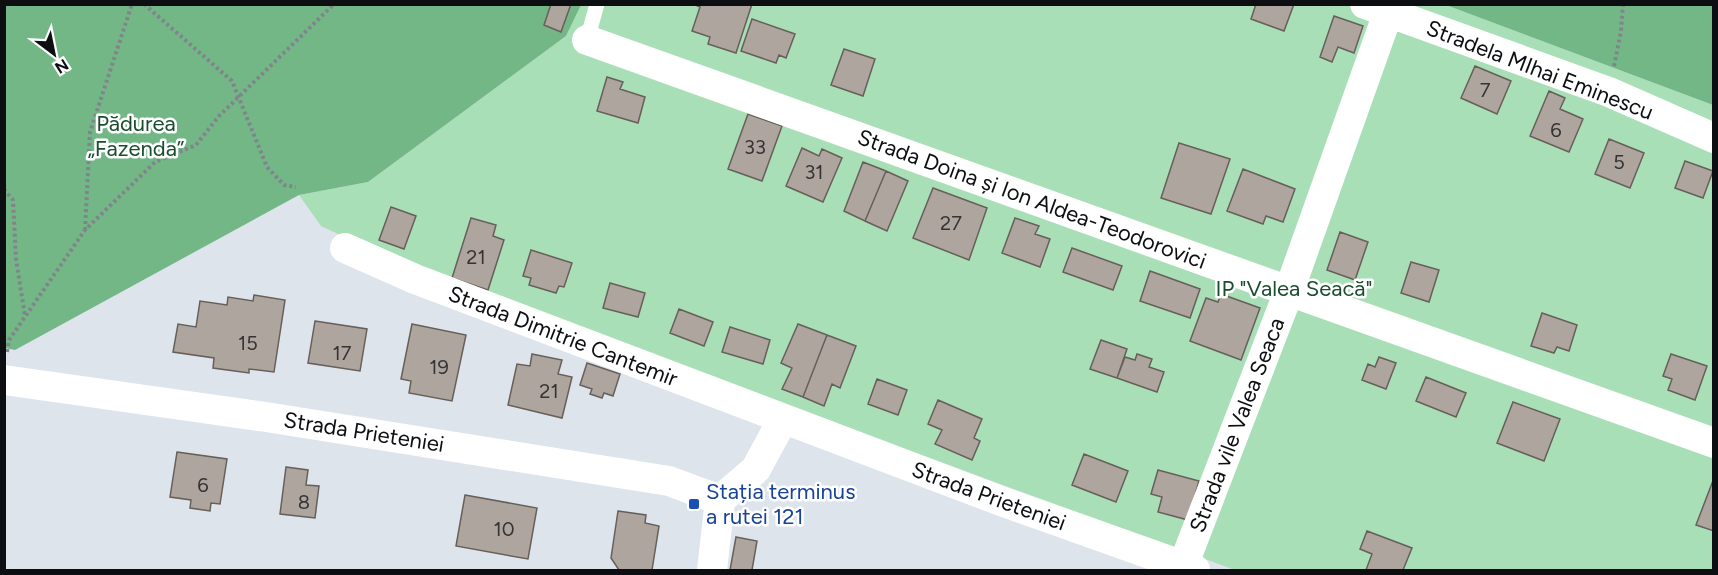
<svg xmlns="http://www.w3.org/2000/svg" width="1718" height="575" font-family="Figtree,sans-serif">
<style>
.green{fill:#a8dfb7}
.forest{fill:#73b787}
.building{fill:#afa59f;stroke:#675f59;stroke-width:1.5}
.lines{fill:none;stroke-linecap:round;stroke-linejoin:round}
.path{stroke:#80858b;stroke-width:4;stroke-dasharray:3 3;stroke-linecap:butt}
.lane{stroke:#fff;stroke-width:15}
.street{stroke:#fff;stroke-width:30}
.transit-dot{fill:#1a4fb4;stroke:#fff;stroke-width:2}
.labels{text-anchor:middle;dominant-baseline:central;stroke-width:5;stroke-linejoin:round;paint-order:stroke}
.number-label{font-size:20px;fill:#353434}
.street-label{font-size:22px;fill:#0c0e11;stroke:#fff}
.park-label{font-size:22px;fill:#1a4d2d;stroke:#fff}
.transit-label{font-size:22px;fill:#164399;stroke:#fff;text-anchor:start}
</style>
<rect width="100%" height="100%" fill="#dde4ec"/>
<path class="green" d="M581 5H1446L1713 105V570H1235L635 350 385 256 321 226 299 195 368 182 566 36Z"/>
<path class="forest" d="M5 5H581L566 36 368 182 299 195 15 350 5 348Z
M1446 5H1713V105Z"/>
<path class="building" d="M551 4H571L561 32 544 25Z
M693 4H752L736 53 708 44 710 37 692 31 700 7Z
M1256 4H1294L1284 31 1251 19Z
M1334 16 1363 26 1354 53 1338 47 1332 62 1320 57Z
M752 19 795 34 786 58 779 55 776 63 741 51Z
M844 49 875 59 863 96 831 85Z
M1475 66 1511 81 1497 114 1461 98Z
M607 77 623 82 620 89 645 97 638 123 597 111Z
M1549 91 1565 98 1560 109 1583 119 1569 152 1530 136Z
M748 114 782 126 762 181 728 169Z
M1609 139 1644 153 1630 188 1595 174Z
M1179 143 1230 159 1211 214 1161 198Z
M802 148 819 156 822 149 842 158 823 202 786 186Z
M1685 161 1713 171 1703 198 1675 188Z
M863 162 886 171 865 221 844 211Z
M1243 169 1295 189 1283 222 1266 216 1263 224 1227 211Z
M886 171 908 181 887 231 865 221Z
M933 188 987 208 969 260 913 238Z
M391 207 416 216 404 249 379 240Z
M471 218 496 225 493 236 504 240 488 290 452 278Z
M1015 218 1039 226 1035 234 1050 239 1040 267 1002 253Z
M1340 232 1368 242 1355 280 1327 270Z
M1072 248 1122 266 1113 290 1063 272Z
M531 250 572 263 564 287 559 286 556 293 529 285 531 278 523 276Z
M1411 262 1439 270 1429 302 1401 293Z
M1150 271 1200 289 1190 318 1140 301Z
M610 283 645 293 638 317 603 308Z
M1221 294 1260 308 1241 360 1190 341 1206 298 1218 302Z
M254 295 285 300 274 372 249 369V373L213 368 214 358 173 352 178 324 196 327 200 301 227 305 228 297 253 301Z
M679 309 713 322 704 346 670 333Z
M1542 313 1577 325 1569 351 1557 347 1554 353 1531 346Z
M315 321 367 329 360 371 308 363Z
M412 324 466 335 452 401 409 393 411 381 401 379Z
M798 324 827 335 803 397 782 389 792 368 781 363Z
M730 327 770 340 763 364 722 352Z
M827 335 856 346 840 388 832 384 824 406 803 397Z
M1101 340 1127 349 1117 378 1090 369Z
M532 354 562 360 558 374 572 377 562 418 508 405 517 364 530 366Z
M1137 354 1152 359 1149 367 1164 372 1157 392 1117 378 1125 357 1135 360Z
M1671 354 1707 366 1695 400 1668 390 1672 379 1663 376Z
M1379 357 1396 363 1386 389 1362 380 1368 364 1375 367Z
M587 363 620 374 613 396 604 393 602 398 590 394 592 389 580 385Z
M1426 377 1466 393 1456 417 1416 401Z
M877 379 907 390 898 415 868 404Z
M938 400 982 419 974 438 980 441 972 460 935 444 942 430 928 424Z
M1513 402 1560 419 1544 461 1497 443Z
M177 452 227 459 220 504 211 503 210 511 190 508 191 500 170 497Z
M1084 454 1128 471 1116 502 1072 485Z
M286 467 308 470 306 485 319 486 315 518 280 514Z
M1158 470 1199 481 1188 520 1158 512 1162 497 1151 494Z
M1714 478V531L1696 525Z
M465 495 537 508 528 559 456 546Z
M618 511 646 515 645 523 659 526 652 570H619L611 558Z
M1367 531 1412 548 1403 570H1366L1372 554 1360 549Z
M736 537 757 541 752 570H730Z"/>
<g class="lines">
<path class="path" d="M144 4 232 81 267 167 284 185 296 187
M1614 66 1621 31 1623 4
M4 189 13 200 16 259 25 316
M85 230 90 132 132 4
M7 352 9 340 85 230 155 162 196 145 219 116 334 4"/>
<path class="lane" d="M587 40 597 4"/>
<path class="street" d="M1365 4 1609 92 1714 138
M587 40 1714 443
M345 248 415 279 1001 501 1195 570
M4 380 266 417 669 481 720 500
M720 500 756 469 783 419
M1183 566 1289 291 1388 13
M712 570 720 500"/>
</g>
<rect class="transit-dot" x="688" y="498" width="12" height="12" rx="3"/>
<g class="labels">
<g class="number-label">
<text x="1485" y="90">7</text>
<text x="1556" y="130">6</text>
<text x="755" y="147">33</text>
<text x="1619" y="162">5</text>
<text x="814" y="172">31</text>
<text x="951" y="223">27</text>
<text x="476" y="257">21</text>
<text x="248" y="343">15</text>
<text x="342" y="353">17</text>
<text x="439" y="367">19</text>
<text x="549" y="391">21</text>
<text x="203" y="485">6</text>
<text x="304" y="502">8</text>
<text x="504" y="529">10</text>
</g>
<g class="street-label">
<text transform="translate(1540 70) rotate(21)">Stradela MIhai Eminescu</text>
<text transform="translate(1032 199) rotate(20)">Strada Doina și Ion Aldea-Teodorovici</text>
<text transform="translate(563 336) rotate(21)">Strada Dimitrie Cantemir</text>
<text transform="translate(1237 425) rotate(-69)">Strada vile Valea Seaca</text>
<text transform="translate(364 432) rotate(9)">Strada Prieteniei</text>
<text transform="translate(989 496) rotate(20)">Strada Prieteniei</text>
</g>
<g class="park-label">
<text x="136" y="123">Pădurea<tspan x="136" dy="25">„Fazenda”</tspan></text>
<text x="1294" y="288">IP "Valea Seacă"</text>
</g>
<g class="transit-label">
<text x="706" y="491">Stația terminus<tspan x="706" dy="25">a rutei 121</tspan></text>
</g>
</g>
<rect width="1718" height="575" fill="none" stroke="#0c0e11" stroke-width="12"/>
<g transform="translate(54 54) rotate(148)" stroke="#ffffff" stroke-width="4.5" paint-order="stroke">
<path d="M0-4.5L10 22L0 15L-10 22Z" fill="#0c0e11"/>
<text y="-9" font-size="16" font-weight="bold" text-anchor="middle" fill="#0c0e11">N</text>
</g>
</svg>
